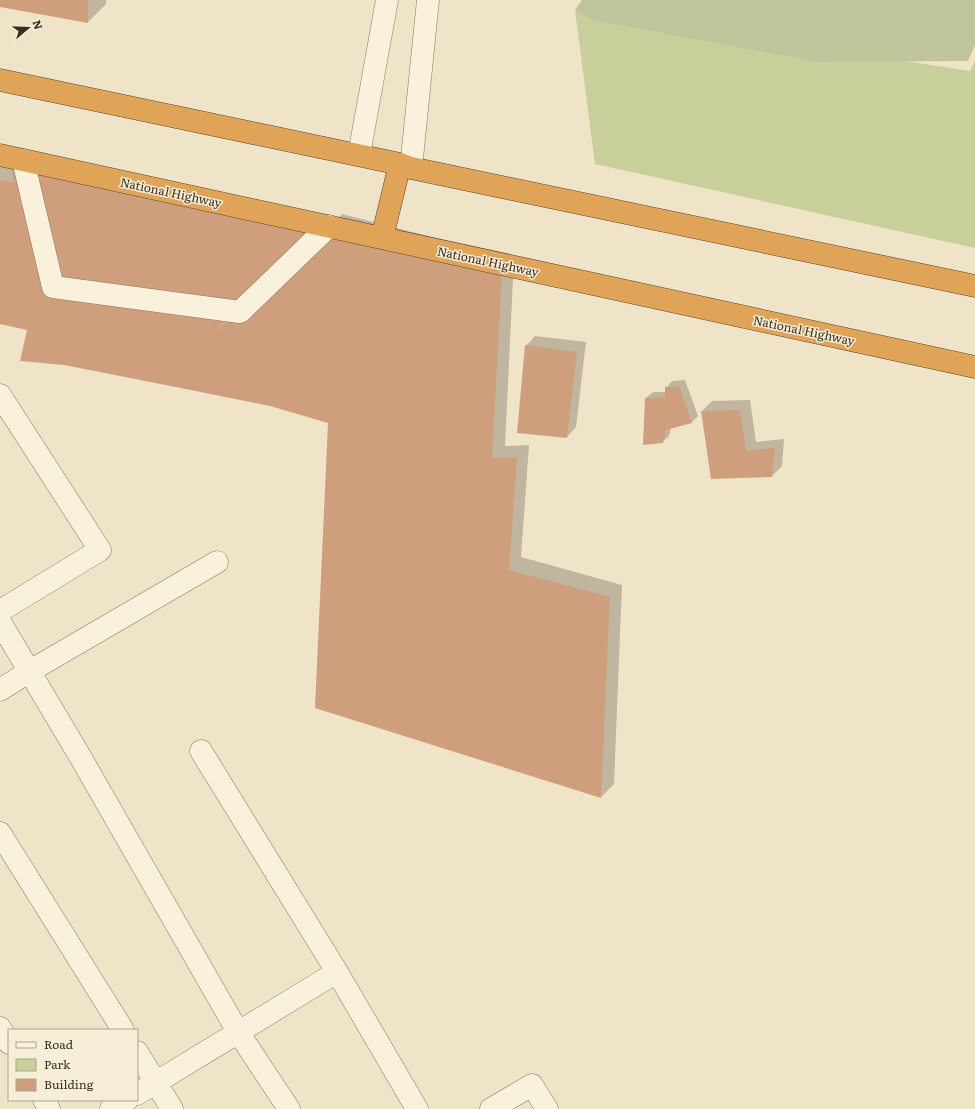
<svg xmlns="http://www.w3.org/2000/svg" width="975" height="1109" font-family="Literata,serif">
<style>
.green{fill:#c9cf9b}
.cemetery{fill:#bfc49a}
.shadow{fill:#0003}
.building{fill:#cf9f7d;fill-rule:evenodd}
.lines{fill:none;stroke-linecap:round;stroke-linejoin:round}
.minor-casing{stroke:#8d765c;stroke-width:23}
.highway-casing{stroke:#5b4430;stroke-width:23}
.minor{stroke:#faf1dc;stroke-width:22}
.highway{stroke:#e0a458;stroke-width:22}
.labels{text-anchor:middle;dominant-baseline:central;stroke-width:3;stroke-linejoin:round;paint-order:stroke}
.street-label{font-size:12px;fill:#3d2e20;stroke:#f7eed8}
</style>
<rect width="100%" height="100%" fill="#f0e4c8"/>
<path class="green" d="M575 10 970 71 975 61V248L595 164Z"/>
<path class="cemetery" d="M582 0H975V45L968 61 818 62 593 20 575 10Z"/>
<path class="shadow" d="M0 0H106V4L88 22 0 6Z
M0 165 332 224 342 214 514 258 505 446 529 445 521 557 622 585 614 784 601 797 329 423 28 329 0 323Z
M535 336 586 342 576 427 567 437 526 346Z
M685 380 698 416 692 422 671 428 669 436 662 442 646 398 653 392H666V388L672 381Z
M750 400 756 442 784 439 782 466 772 476 702 411 712 401Z"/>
<path class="building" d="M0 0H88V23L0 7Z
M10 158 502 271 492 458H517L509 570 610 597 601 798 315 708 328 423 270 406 196 391 64 365 20 361 27 330 0 324V180L14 182ZM319 235 240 312 213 332Z
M525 345 577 352 567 438 517 433Z
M679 386 692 423 666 430 663 443 643 445 645 398 665 397V387Z
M740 410 746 451 775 448 772 477 711 479 701 411Z"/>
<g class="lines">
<defs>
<path id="minor" d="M359 155 387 0
M23 160 53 287 240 312 329 226
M411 168 428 0
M0 395 100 550 0 611
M0 622 81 758 238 1032 289 1109
M0 690 30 671 217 562
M201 751 337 972 417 1109
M0 833 123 1030
M0 1028 9 1043
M137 1052 172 1109
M137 1094 337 972
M44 1100 49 1109
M111 1109 127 1100
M491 1109 532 1085 547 1109"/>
<path id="highway" d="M0 80 400 164 411 168 975 286
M0 155 975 367
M382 238 400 164"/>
</defs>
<use href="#minor" class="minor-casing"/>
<use href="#highway" class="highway-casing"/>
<use href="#minor" class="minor"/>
<use href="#highway" class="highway"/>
</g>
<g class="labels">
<g class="street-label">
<text transform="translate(171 192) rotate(12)">National Highway</text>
<text transform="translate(488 261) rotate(12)">National Highway</text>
<text transform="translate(804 330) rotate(12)">National Highway</text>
</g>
</g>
<rect x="8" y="1029" width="130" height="72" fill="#f7eed8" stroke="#ada18e"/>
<rect x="16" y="1042" width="20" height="6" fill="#faf1dc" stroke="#ada18e"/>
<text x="44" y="1049" font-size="12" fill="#3d2e20">Road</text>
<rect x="16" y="1059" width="20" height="12" fill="#c9cf9b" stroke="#ada18e"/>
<text x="44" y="1069" font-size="12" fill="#3d2e20">Park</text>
<rect x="16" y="1079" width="20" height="12" fill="#cf9f7d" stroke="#ada18e"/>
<text x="44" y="1089" font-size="12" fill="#3d2e20">Building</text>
<g transform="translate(28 28) rotate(71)" stroke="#f7eed8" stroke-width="3" paint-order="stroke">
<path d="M0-3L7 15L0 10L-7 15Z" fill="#3d2e20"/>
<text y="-6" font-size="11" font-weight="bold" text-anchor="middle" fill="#3d2e20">N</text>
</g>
</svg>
